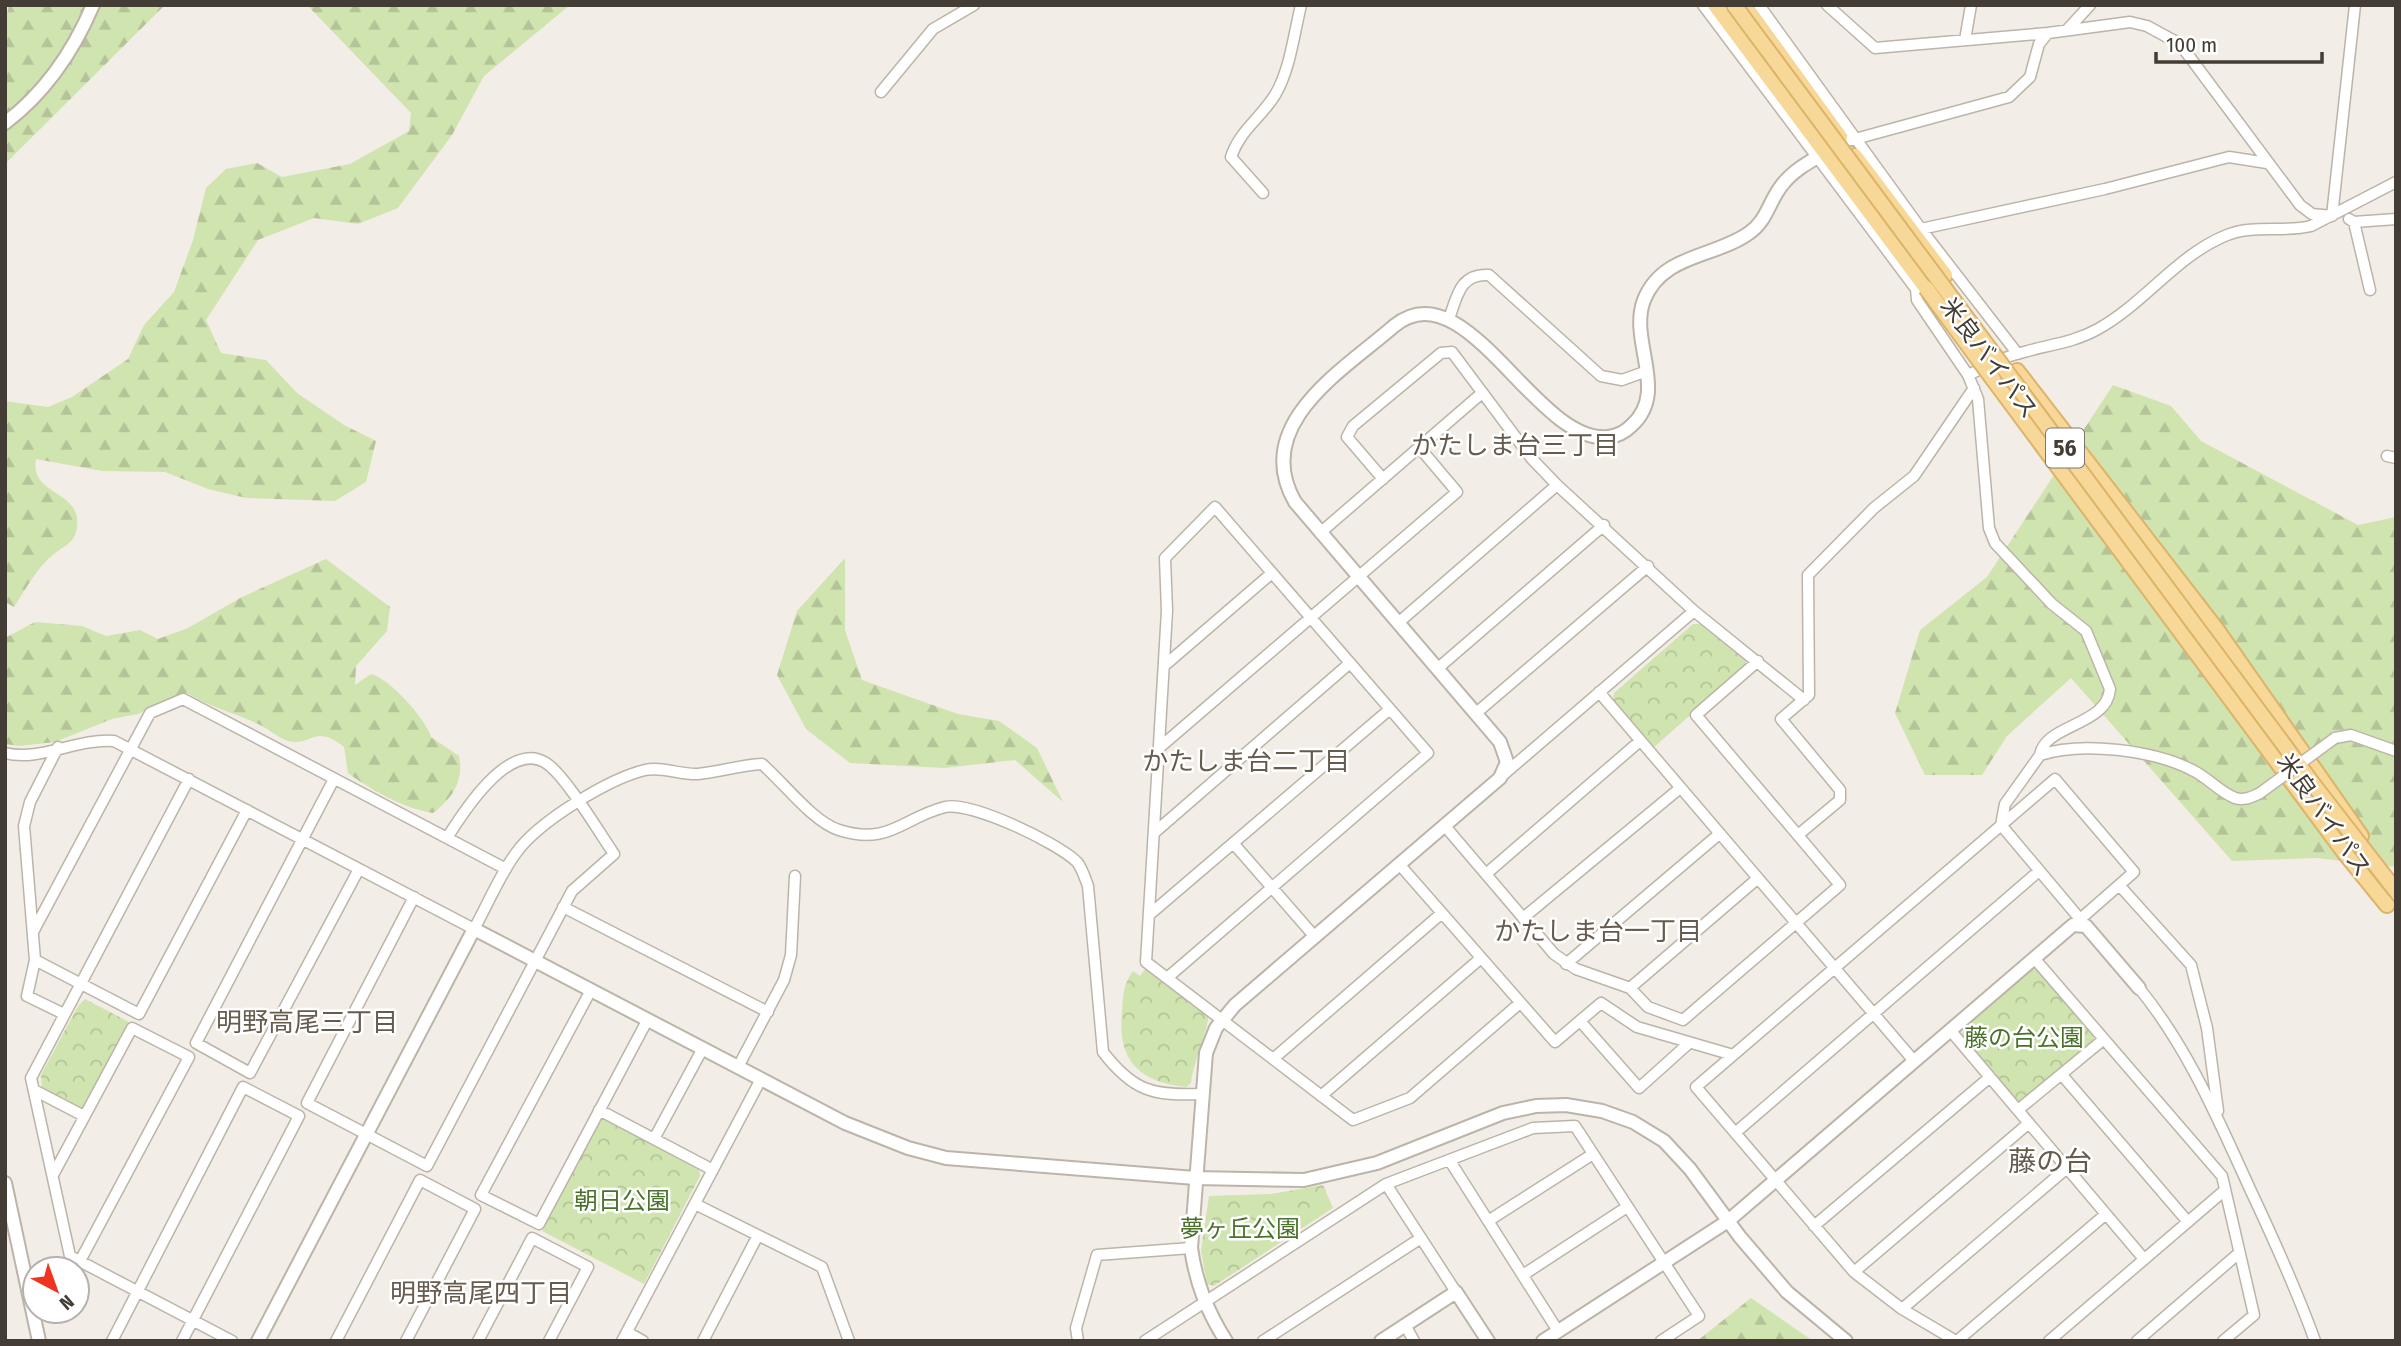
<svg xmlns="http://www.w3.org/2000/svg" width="2401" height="1346" font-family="'Fira Sans Condensed','Noto Sans JP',sans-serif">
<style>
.forest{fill:url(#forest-firs)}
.park{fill:url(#park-crowns)}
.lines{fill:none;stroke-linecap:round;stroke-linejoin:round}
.minor-casing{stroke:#bdb4a9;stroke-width:13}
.tertiary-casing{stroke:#bdb4a9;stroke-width:16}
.primary-casing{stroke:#dcb369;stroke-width:18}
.minor{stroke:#fff;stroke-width:10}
.tertiary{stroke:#fff;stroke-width:12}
.primary{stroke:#f8d898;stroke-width:14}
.minor-bridge-casing{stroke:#bdb4a9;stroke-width:13;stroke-linecap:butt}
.primary-bridge-casing{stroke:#dcb369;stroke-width:18;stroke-linecap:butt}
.minor-bridge{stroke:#fff;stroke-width:10}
.primary-bridge{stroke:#f8d898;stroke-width:14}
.labels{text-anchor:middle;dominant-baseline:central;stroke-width:5;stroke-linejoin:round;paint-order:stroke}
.shield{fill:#fff;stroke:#7c7772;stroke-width:2}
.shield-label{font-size:23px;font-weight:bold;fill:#443d35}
.street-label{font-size:24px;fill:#443d35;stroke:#fff}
.park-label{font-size:24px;fill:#4b722c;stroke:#fff}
.neighbourhood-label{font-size:26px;fill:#665b4d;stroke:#fff}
.quarter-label{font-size:28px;fill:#665b4d;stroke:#fff}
</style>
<defs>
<pattern id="forest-firs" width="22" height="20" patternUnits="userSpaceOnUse" patternTransform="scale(1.75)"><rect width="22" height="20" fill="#d0e4b0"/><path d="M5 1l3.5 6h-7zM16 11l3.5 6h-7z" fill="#b4c498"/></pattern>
<pattern id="park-crowns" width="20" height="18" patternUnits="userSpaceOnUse" patternTransform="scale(1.75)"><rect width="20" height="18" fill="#d0e4b0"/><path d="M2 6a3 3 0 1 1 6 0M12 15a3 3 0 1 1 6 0" fill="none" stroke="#b4c498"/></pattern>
</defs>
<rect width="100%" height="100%" fill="#f2ede6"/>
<path class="forest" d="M9 5H165L5 164V23Z
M307 5H570L484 76 452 135 398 208 358 224 314 218 258 240 206 320 221 353 266 360 297 393 344 425 376 441 366 482 335 501 246 498 208 489 165 472 102 471 36 459C29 496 82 489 77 527 75 543 65 545 54 554 37 567 26 589 14 607L5 602V401L48 407 72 397 128 359 144 325 174 292 193 240 206 188 226 169 257 163 282 177 350 164 409 131 411 113Z
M2113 385 2171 406 2201 441 2358 525 2396 517V867L2317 858 2232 861 2071 678 2007 736 1982 775H1925L1895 713 1920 630 1987 577Z
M845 558V630L862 680 958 714 999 721 1037 748 1063 802 1015 760 944 768 850 763 806 729 777 675 797 611Z
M326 559 390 607 387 631 356 666 355 685 371 674C389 678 426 719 431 737L459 756C464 780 453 798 433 813 405 809 371 790 348 773L344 747C313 723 313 747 288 741 279 738 272 732 264 727 239 714 211 708 187 693L138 714 112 719 55 742 19 746 5 744V638L35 622 82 626 106 636 140 630 158 639 188 628 242 597Z
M1751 1298 1813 1341H1697Z"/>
<path class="park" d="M1693 624H1702L1746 658V666L1653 748 1613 701 1614 693Z
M1146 968 1208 1015C1210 1026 1193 1063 1191 1083L1186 1087C1139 1082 1117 1060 1122 1012 1123 996 1123 984 1133 971L1140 976Z
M2032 969 2039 970 2094 1034 2093 1043 2019 1104 1962 1036 1963 1029Z
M85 999 129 1022 82 1111 42 1090 41 1075 78 1006Z
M602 1116 699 1167 700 1176 644 1284 542 1231Z
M1323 1185 1333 1208 1214 1286 1207 1284 1201 1251 1209 1196 1271 1194Z"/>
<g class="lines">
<defs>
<path id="minor" d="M1703 5 1916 289 1917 300 1968 375 1978 399 1989 528 1995 543 2052 604 2086 631 2110 689C2107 726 2045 724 2040 755
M1759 5 1921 229 2017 353
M1827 5 1875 48 2048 33 2130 22 2147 26 2180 44 2300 205 2312 214 2332 216 2355 5
M2067 30 2090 5
M1965 40 1971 5
M881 92 933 29 974 5
M1844 142 2009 97 2030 77 2039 44 2048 33
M1263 193 1231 157C1240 130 1260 119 1275 95 1290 70 1294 34 1301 5
M2349 219 2354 222 2396 219
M2354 222 2370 290
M1921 229 2105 189 2229 157 2267 163
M1449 319C1457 296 1460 273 1489 275L1601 376 1622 380 1647 371
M1968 375C1984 368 2000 358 2017 354 2045 345 2071 344 2098 329 2145 303 2177 255 2227 235 2254 224 2284 233 2311 226L2396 182
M2387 456 2396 458
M1383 479 1347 437 1353 426 1441 353 1452 352 1532 459 1557 485 1694 611 1804 700
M1320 533 1482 393
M1398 623 1557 485
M1164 666 1272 573
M1437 669 1604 525
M1599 692 1914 1061
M1475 714 1648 566
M2335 738 2351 735 2396 751
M58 747 30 802 24 826 35 960 27 996 64 1014
M1159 748 1457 492 1419 447
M5 753C40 762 77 738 114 741L474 929C488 904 499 876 516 853 538 822 608 779 645 770 661 766 681 775 698 774 720 772 740 765 762 764 783 782 813 822 839 830 889 846 902 818 945 807 971 801 1058 843 1077 862 1082 868 1085 878 1088 886L1103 1052C1133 1091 1153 1096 1201 1094
M1503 775 1694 611
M189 779 31 1078 70 1256 232 1341
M334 779 196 1043 250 1073 359 869
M1444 825 1554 954 1576 969 1630 988 1648 1007 1683 1020 1840 885 1696 715 1758 661
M1154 833 1350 663
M1798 835 1840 800V790L1781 719 1809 695 1808 575 1874 508 1914 476 1974 388
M1233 843 1315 937
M1399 864 1555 1042 1601 1003 1637 1027 1733 1055
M1486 874 1640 741
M2119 885 2191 965 2207 1028 2218 1111
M414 897 307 1103 427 1166 572 891 614 854C599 832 565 775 546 763 509 739 462 814 447 838
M563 907 768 1012
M1149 915 1390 709
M1523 918 1679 789
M2080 919 2001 825 2005 804 2040 755C2081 741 2155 750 2194 771 2208 778 2220 792 2235 798 2244 801 2252 797 2260 793
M33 932 150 713 183 699 506 869
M2034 958 2222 1176 2254 1315 2223 1341
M35 960 139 1014 247 810
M1566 964 1718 835
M1167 978 1428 753 1215 507 1165 558 1167 611 1146 962 1353 1120 1410 1098 1520 1003
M1630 988 1757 879
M2139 988C2188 1048 2218 1119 2250 1189 2274 1240 2296 1288 2315 1341
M591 990 481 1195 539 1224 648 1019
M1580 1021 1639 1088 1688 1044
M1950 1030 2144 1259
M1273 1059 1442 913
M738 1067 784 980 791 955 795 876
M2062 1075 2188 1222
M34 1090 84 1116
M1321 1096 1481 958
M599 1110 713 1170
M2018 1110 2104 1039
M1735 1133 2039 871
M654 1139 703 1048
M1450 1161 1558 1331
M53 1175 132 1028 189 1057 80 1261
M1386 1184 1456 1292
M695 1204 822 1267 849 1341
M1488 1221 1593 1154
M1814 1226 1990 1077
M1854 1272 2029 1123
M1523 1275 1627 1207
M1902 1309 2067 1168
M1405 1325 1414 1341
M627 1332 643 1341
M112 1341 243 1087 299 1116 182 1341
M336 1341 420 1180 475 1209 406 1341
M478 1341 532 1238 588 1267 549 1341
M622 1341 761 1079
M703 1341 757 1237
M1078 1341 1076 1328 1097 1255 1191 1248
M1145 1341 1386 1184 1533 1128 1575 1126 1699 1316 1661 1341
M1263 1341 1421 1238
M1956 1341 1902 1309 1854 1272 1696 1087 2055 779 2134 872 2070 928
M1957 1341 2106 1214
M2049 1341 2225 1190
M2137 1341 2239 1253"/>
<path id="tertiary" d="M5 123C46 92 73 52 93 5
M5 1183 39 1341
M258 1341 474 929 845 1123 908 1148 946 1158 1195 1178 1304 1180 1377 1163 1503 1113 1536 1106 1566 1105 1602 1111 1633 1122 1664 1141 1690 1169 1740 1237 1787 1292 1846 1341
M1226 1341C1207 1311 1196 1283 1191 1248L1206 1053 1216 1028 1235 1005 1500 778 1507 762 1500 742 1295 502C1250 424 1345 369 1394 326 1466 267 1536 445 1608 437 1617 436 1625 432 1631 426 1670 392 1628 341 1644 300 1662 254 1714 258 1749 233 1767 221 1769 201 1782 185 1795 168 1815 159 1833 148
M1381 1341 1456 1292 1488 1341
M1543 1341 1728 1221 2073 925 2086 926 2139 988"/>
<path id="primary" d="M1715 5 1926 288
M1744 5 1840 137
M1855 156 1945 275
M2017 371 2217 630 2361 836
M1993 379 2344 852 2387 905"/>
</defs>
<use href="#minor" class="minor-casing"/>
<use href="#tertiary" class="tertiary-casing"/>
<use href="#primary" class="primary-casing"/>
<use href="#minor" class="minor"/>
<use href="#tertiary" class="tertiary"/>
<use href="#primary" class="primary"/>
<defs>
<path id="minor-bridge" d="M2260 793 2335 738"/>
<path id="primary-bridge" d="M1734 5 2316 788 2396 891
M1926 288 1993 379"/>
</defs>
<use href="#minor-bridge" class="minor-bridge-casing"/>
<use href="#primary-bridge" class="primary-bridge-casing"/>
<use href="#minor-bridge" class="minor-bridge"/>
<use href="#primary-bridge" class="primary-bridge"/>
</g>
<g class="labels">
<rect class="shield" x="2046" y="428.5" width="38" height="39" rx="5"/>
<g class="shield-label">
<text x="2065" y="448">56</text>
</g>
<g class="street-label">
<text transform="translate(1989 358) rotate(53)">米良バイパス</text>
<text transform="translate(2324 815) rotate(55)">米良バイパス</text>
</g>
<g class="park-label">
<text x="2024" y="1038">藤の台公園</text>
<text x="622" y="1201">朝日公園</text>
<text x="1240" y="1229">夢ヶ丘公園</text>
</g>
<g class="neighbourhood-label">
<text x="1515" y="445">かたしま台三丁目</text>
<text x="1246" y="761">かたしま台二丁目</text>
<text x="1598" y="931">かたしま台一丁目</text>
<text x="307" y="1022">明野高尾三丁目</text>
<text x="481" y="1293">明野高尾四丁目</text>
</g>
<g class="quarter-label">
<text x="2050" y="1161">藤の台</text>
</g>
</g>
<rect width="2401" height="1346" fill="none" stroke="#443d35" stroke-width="14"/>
<g transform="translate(56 1290) rotate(139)"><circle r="33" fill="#ffffff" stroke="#b4b1ae" stroke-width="2"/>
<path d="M0-5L12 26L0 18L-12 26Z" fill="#ee3421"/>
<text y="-10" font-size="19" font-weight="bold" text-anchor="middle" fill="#443d35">N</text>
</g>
<path d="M2156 52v10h166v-10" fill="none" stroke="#443d35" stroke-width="3.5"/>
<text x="2166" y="52" font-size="21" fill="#443d35" stroke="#ffffff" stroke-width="5" paint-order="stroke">100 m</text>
</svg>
